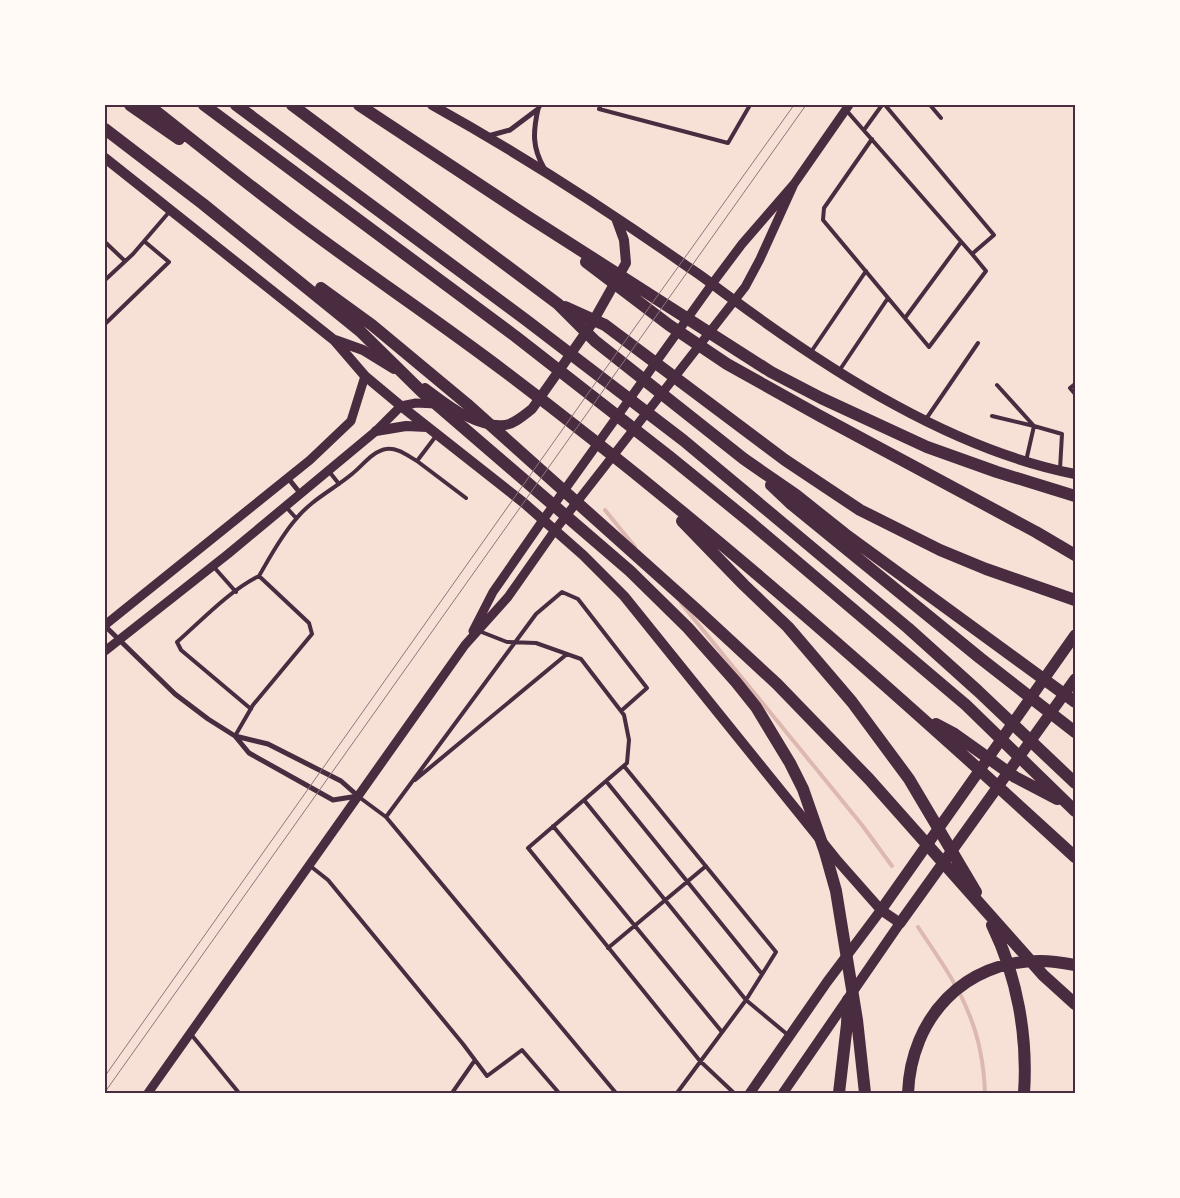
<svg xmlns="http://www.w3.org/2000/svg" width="1180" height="1198" font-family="'Space Grotesk',sans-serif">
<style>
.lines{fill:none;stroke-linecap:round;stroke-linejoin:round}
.stream{stroke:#dcb8b0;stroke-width:4}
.service{stroke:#4a2c40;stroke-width:4}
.minor{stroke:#4a2c40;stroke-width:5}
.tertiary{stroke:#4a2c40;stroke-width:9}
.secondary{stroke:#4a2c40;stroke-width:10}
.primary{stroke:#4a2c40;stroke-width:11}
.motorway{stroke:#4a2c40;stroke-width:12}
.tram{stroke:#8f747c;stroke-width:1}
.neatline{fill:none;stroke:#4a2c40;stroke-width:2}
</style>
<rect width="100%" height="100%" fill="#f7e1d7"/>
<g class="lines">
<path class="stream" d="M605 510 635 547
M681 603 862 825 892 866
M918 927C936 954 957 983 969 1014 979 1038 984 1066 985 1093"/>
<path class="service" d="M601 105 599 109 728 143 750 105
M930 105 941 118
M846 110 972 254 994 235 885 105
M864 130 882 105
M872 139 824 208 823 220 929 347 986 271 972 254
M105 242 125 261
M105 280 133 254 170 211
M905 318 961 242
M105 324 169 262 144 241
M811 352 866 271
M839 371 888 298
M1075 384 1070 388 1075 394
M997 385 1034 426
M992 416 1034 426
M926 419 978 343
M417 461 466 498
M1026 461 1034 426 1062 434 1060 469
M328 470 339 484
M286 507 296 518
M213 566 236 592
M259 576C270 557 281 536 296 519 311 500 334 489 352 474 362 466 373 451 386 449 397 447 408 456 417 461L436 436
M479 631 507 642 536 643 581 659 624 715 629 740 627 763 528 848 700 1061 734 1093
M235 736 253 705 312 634 309 623 259 576C229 591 202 620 177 642L181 650 251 709
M624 766 776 952 746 1000 788 1035
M415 780 567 654
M606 781 762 974
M359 797 386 817 616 1093
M584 800 746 1000 677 1093
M386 817 536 614 562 592 578 599 647 688 621 711
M553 826 722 1032
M309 865 328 880 463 1044 487 1076 522 1050 559 1093
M608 948 706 866
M190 1033 239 1093
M452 1093 475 1060"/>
<path class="minor" d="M538 109C533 132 532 147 544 168
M488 136 510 130 538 109 540 105
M288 478 300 493
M105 626 175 694 208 719 235 736 268 744 341 781 358 796
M235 736 249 753 333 800 358 796"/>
<path class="tertiary" d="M105 625 310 460 351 421 365 376
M473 631 493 592 543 520 712 284 742 244 794 184 849 105
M105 651 228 554 376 431 401 406 416 403 436 404
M148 1093 465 645 508 597 555 530 745 287 760 259 794 184"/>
<path class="secondary" d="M432 105C520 154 606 209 688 267 704 277 718 289 734 300 833 373 953 450 1075 474
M105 158 334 340 365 376 401 406 524 503 583 555 624 596 836 859 881 910 900 923 783 1093
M335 340 363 350 394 369
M425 388C448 405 475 428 505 425 514 424 524 415 532 409L591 325 626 263 624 240 616 218
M376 431 406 426 427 427
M750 1093 827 982 881 910"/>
<path class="primary" d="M881 910 1075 635
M900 923 1075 679"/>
<path class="motorway" d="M130 105 179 139
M148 105C195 142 242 180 290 216 360 269 434 318 504 371 703 521 891 688 1075 857
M204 105 515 336 670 457 750 522 966 705 1075 811
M236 105 526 320 683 440 908 628 978 691 1075 783
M292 105 558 304 595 341 744 459 796 495 845 534 1075 702
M359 105 527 216 771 372 821 398 927 447 997 472 1075 496
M105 129 203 204 360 331 422 392 630 571 688 628 736 682 756 707 790 763 803 789 825 852 836 891 857 1020 865 1093
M586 262 669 325 727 364 820 416 1036 532 1075 555
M321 288 372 325 467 404 697 610 777 684 869 779 1043 975 1075 1004
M565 307 605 325 785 460 860 510 940 550 986 569 1075 600
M771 485 790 503 980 658 1075 732
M682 521 744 585 788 627 852 702 909 779 976 892
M936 724 953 733 1015 777 1057 799
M992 925C1017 976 1028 1036 1024 1093
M839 1093 847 1024 848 1000
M908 1093C911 1018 964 960 1041 961 1052 961 1064 963 1075 965"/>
<path class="tram" d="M105 1076 623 344 794 105
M105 1092 806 105"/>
</g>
<rect width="1180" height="1198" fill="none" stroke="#fffaf5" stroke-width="212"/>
<rect x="106" y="106" width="968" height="986" class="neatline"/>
</svg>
